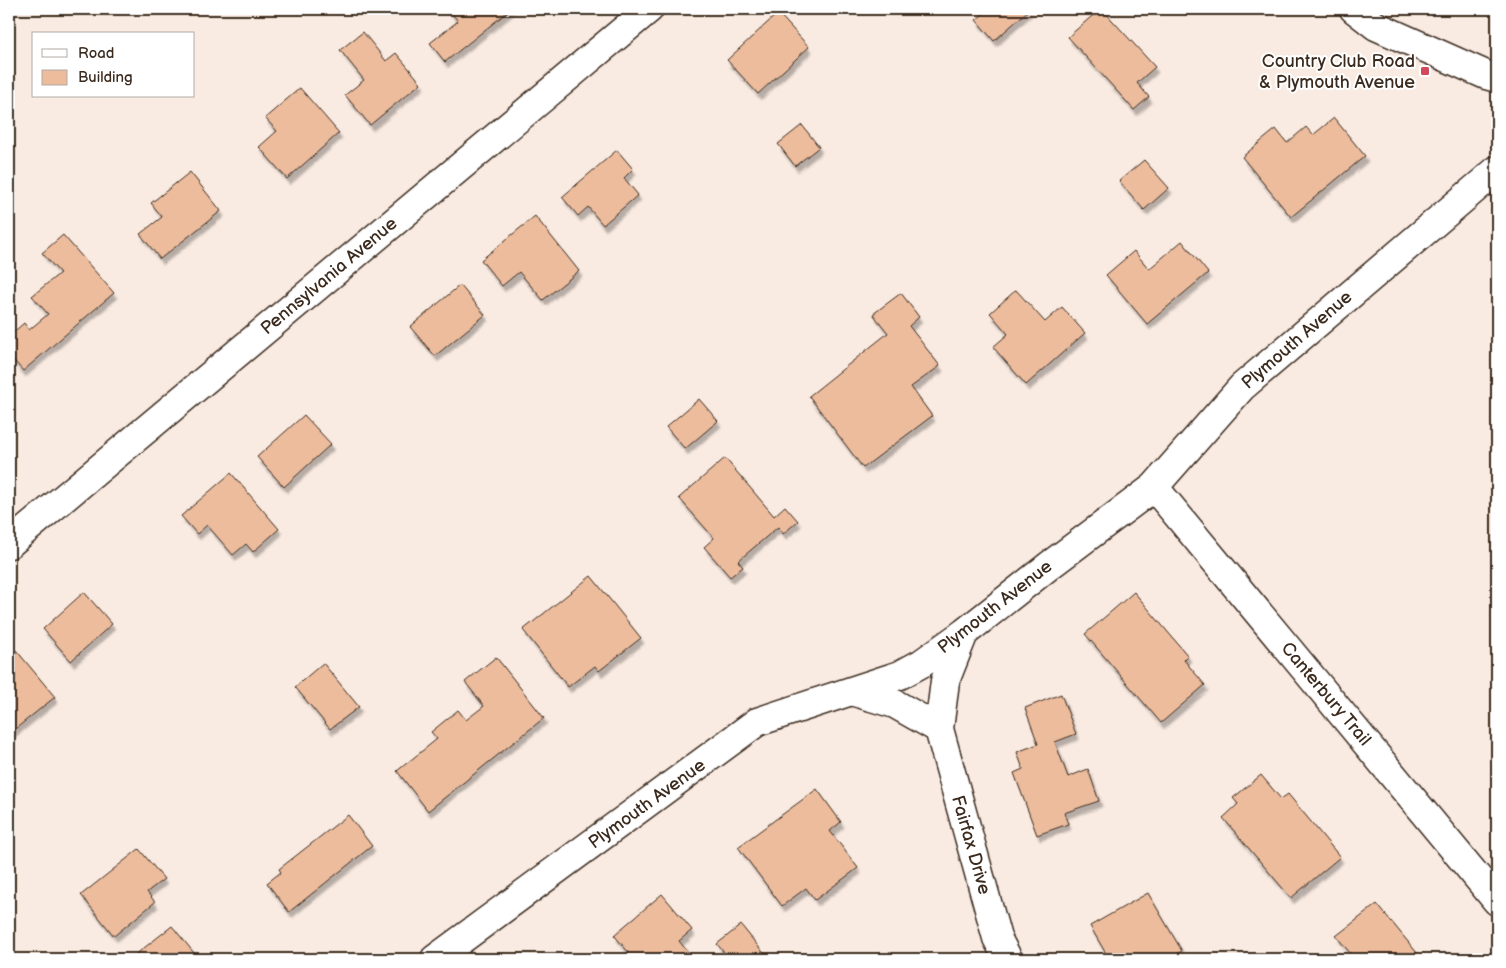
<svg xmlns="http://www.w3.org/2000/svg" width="1506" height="968" font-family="'Balsamiq Sans',sans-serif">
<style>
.building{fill:#ecbc9d;stroke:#3b2a1e;filter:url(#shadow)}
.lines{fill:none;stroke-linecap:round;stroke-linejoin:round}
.street-casing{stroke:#3b2a1e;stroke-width:31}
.secondary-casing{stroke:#3b2a1e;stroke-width:31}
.street{stroke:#fff;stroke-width:28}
.secondary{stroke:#fff;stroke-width:28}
.poi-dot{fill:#d1495b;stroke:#fff;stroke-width:2}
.labels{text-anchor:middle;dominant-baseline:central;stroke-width:4;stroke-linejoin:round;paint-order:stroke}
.poi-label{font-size:18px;fill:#3b2a1e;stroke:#fff;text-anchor:end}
.street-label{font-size:18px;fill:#3b2a1e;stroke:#fff}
</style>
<defs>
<filter id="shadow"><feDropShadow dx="3" dy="5.5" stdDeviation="1" flood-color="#0004"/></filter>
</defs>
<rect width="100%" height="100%" fill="#f9ebe2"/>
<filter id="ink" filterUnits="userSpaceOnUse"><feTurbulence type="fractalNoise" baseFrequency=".02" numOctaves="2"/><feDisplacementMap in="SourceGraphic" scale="10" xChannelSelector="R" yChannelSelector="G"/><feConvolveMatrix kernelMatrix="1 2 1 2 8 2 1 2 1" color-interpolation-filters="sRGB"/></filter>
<g filter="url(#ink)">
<path class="building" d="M448 9H511L445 62 430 43 458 21Z
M989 9H1030L994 41 976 20Z
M1100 9H1102L1155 67 1137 83 1149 97 1134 110 1068 37Z
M778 13 809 47 758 94 727 60Z
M363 32 386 61 396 53 421 83 370 125 345 95 364 80 340 50Z
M300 88 339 133 287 179 259 147 277 131 265 118Z
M1334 118 1365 156 1291 217 1242 157 1276 129 1287 143 1306 127 1313 135Z
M802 125 819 147 795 166 778 144Z
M617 150 633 169 624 178 638 195 603 225 588 207 578 216 562 197Z
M1144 160 1169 188 1144 210 1119 181Z
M190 172 221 211 160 259 140 234 162 217 151 203Z
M535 216 579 271 543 300 519 272 502 286 481 260Z
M63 235 114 293 23 371 9 355V336L24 323 29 330 48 314 32 296 60 273 42 253Z
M1182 241 1208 273 1147 324 1106 275 1134 251 1149 269Z
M460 285 485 315 435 356 410 327Z
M1016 290 1045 322 1062 307 1085 333 1026 385 993 347 1008 334 990 313Z
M901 293 919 317 909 326 940 366 911 387 932 416 863 468 809 396 888 333 873 314Z
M699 399 718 421 685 449 666 427Z
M304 415 331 444 284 487 257 457Z
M725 458 774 516 785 506 798 521 783 534 778 527 738 561 743 567 730 577 704 547 714 538 679 498Z
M231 473 279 529 253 552 246 544 233 555 207 525 197 534 181 516Z
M591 576 641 638 599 671 595 666 568 687 523 630Z
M84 592 112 624 71 661 43 629Z
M1134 592 1188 656 1184 660 1205 685 1161 723 1085 634Z
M16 650 55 697 9 734V656Z
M496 657 544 718 428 811 397 771 437 739 431 732 458 710 466 720 484 706 465 682Z
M323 663 359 707 330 729 295 687Z
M1061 694 1076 734 1055 742 1068 777 1088 769 1099 801 1064 813 1068 824 1037 835 1014 773 1023 769 1017 752 1038 744 1025 708Z
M1261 775 1281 799 1288 794 1340 857 1291 898 1223 818 1238 804 1233 798Z
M817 789 841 822 830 831 858 868 815 900 806 888 782 906 738 847Z
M348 815 372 846 289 912 267 883 281 872 279 869Z
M139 849 164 879 147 892 155 902 114 936 81 895Z
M1148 893 1182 951 1175 955 1178 959H1109L1090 926Z
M662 894 692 930 679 941 692 957 690 959H621L629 953 614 935Z
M1377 904 1422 959H1355L1336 936Z
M741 925 766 956 762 959H729L717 944Z
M172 926 199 959H130Z"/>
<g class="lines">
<defs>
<path id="street" d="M1154 487 1497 901
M9 544 649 9
M964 633 945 681 939 729 997 938 1008 959
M851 691 895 704 939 729
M435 959 757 722 900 675 922 663 964 633 1050 565 1154 487 1242 387 1497 170"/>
<path id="secondary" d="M1354 9 1376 26 1486 75 1497 78"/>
</defs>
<use href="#street" class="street-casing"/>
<use href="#secondary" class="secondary-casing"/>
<use href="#street" class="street"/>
<use href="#secondary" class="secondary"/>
</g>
</g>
<rect class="poi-dot" x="1420" y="66" width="10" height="10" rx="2.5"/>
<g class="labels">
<g class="poi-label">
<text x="1415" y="61">Country Club Road<tspan x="1415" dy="21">&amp; Plymouth Avenue</tspan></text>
</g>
<g class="street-label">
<text transform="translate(329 276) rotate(-40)">Pennsylvania Avenue</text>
<text transform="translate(1297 340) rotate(-41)">Plymouth Avenue</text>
<text transform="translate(995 607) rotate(-38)">Plymouth Avenue</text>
<text transform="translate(1326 694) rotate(50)">Canterbury Trail</text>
<text transform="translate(647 804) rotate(-36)">Plymouth Avenue</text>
<text transform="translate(971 845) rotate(74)">Fairfax Drive</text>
</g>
</g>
<rect width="1506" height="968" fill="none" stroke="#fff" stroke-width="30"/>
<rect x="15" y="15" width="1476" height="938" fill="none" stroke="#3b2a1e" stroke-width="2" filter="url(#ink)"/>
<rect x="32" y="32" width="162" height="65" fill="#ffffff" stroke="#b1aaa5"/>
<rect x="42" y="49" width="25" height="8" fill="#ffffff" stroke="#b1aaa5"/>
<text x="78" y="58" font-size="15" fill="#3b2a1e">Road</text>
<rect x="42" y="70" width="25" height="15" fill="#ecbc9d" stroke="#b1aaa5"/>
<text x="78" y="82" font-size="15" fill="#3b2a1e">Building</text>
</svg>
